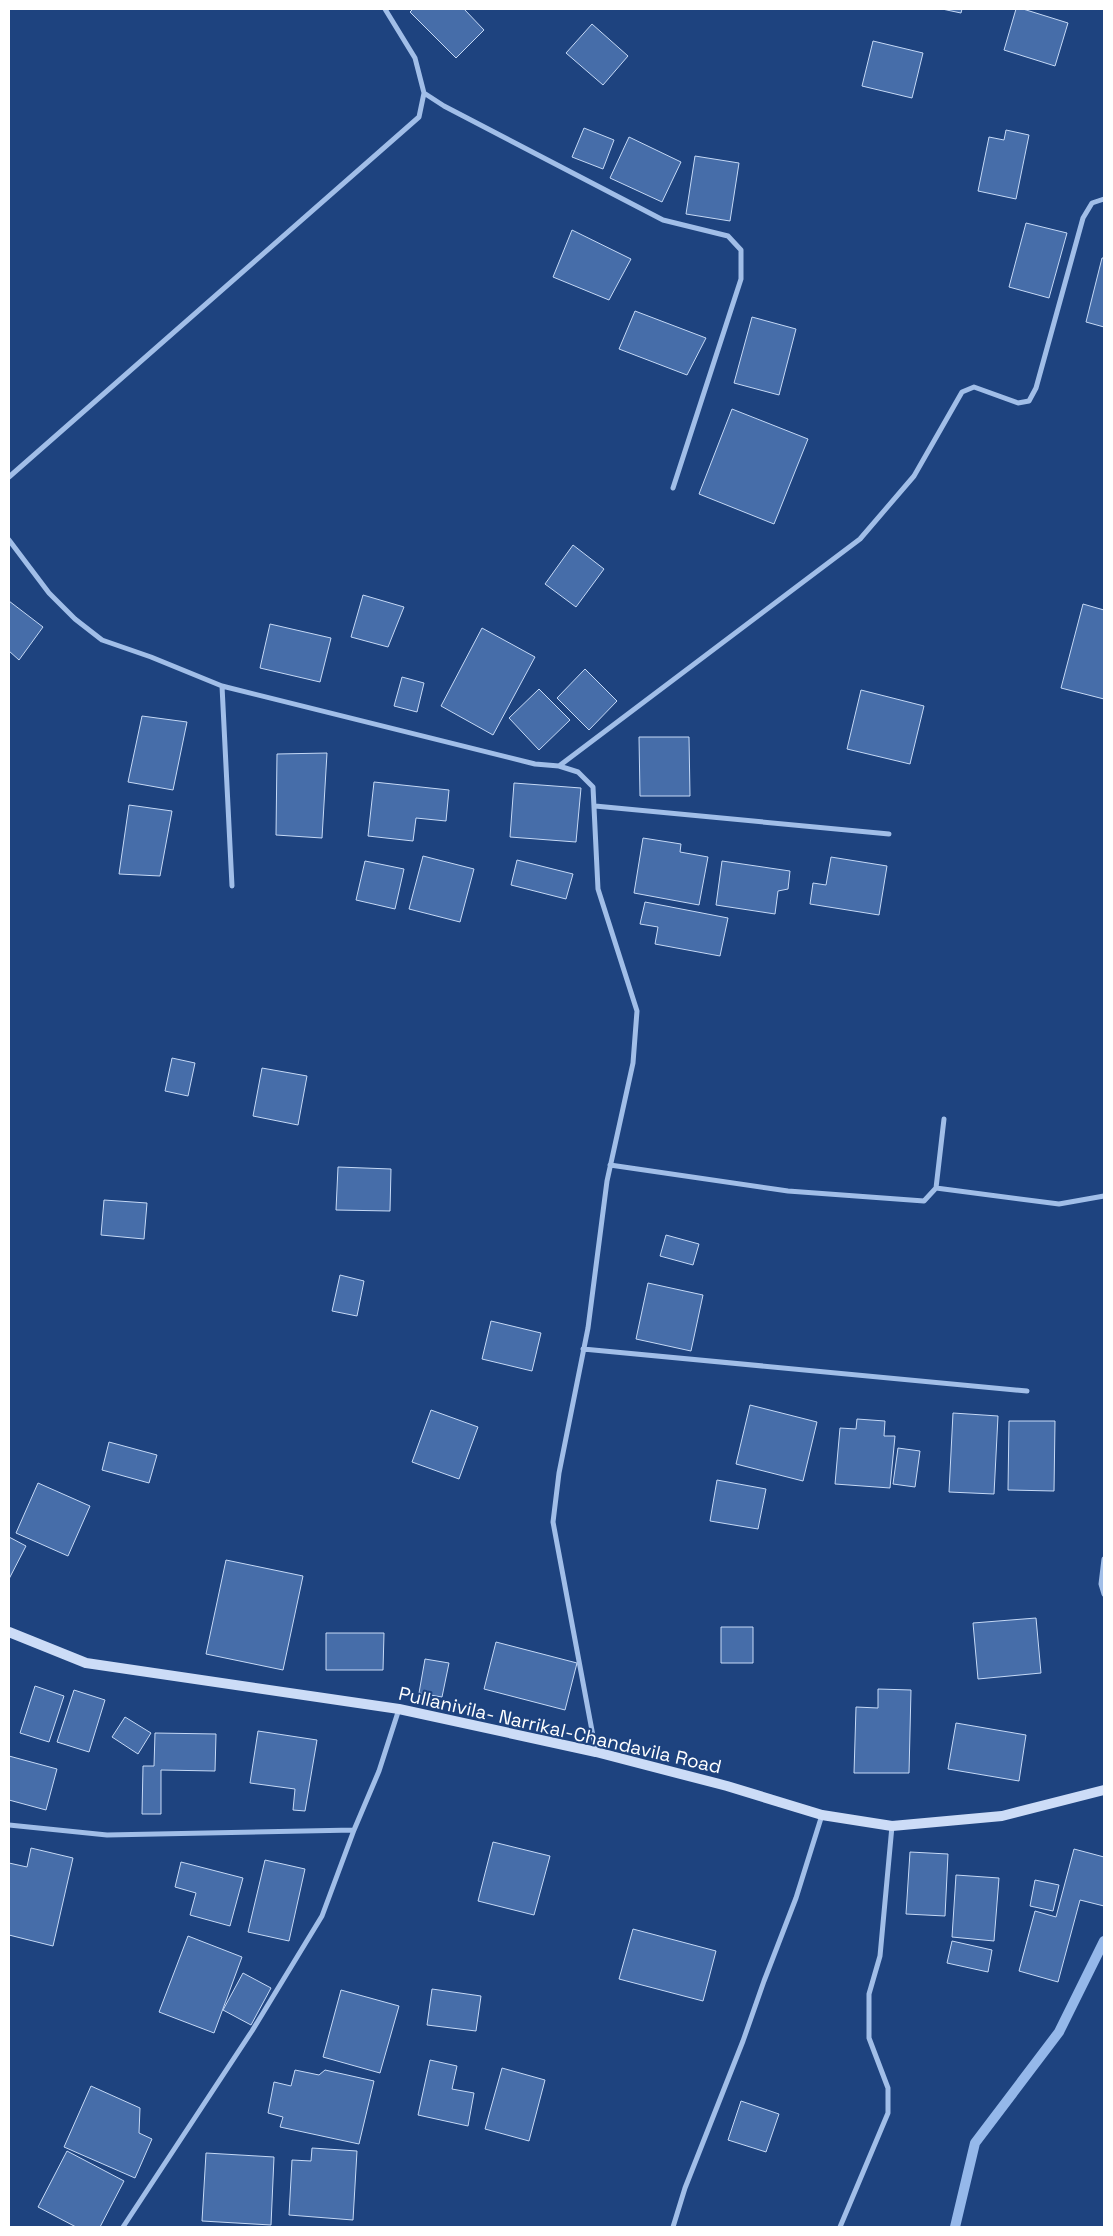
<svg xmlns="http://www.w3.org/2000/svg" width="1113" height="2236" font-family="'Space Grotesk',sans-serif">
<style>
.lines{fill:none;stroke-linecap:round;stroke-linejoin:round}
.stream{stroke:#95b8ea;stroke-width:10}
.building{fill:#466da9;stroke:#c5d9f6}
.street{stroke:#a1bee8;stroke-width:5}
.secondary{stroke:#ccdcf7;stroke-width:10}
.labels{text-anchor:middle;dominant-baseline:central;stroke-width:4;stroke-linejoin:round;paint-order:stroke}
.street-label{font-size:19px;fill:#fff;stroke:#1e437f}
</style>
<rect width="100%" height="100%" fill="#1e437f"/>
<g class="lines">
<path class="stream" d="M955 2227 975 2143 1059 2032 1104 1941"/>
</g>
<path class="building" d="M413 9H464L484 30 456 58 410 12Z
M942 9H962L961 13Z
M1016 9H1023L1068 23 1055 66 1004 50Z
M592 24 628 56 603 85 566 53Z
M873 41 923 53 912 98 862 86Z
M584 128 614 140 603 169 572 157Z
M1006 130 1029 135 1016 199 978 191 989 137 1004 140Z
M629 137 681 162 662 202 610 178Z
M695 156 739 163 730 221 686 214Z
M1026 223 1067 233 1049 298 1009 287Z
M572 230 631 259 609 300 553 277Z
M1102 258H1104V327L1086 322Z
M635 311 706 338 687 375 619 349Z
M752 317 796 329 779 395 734 383Z
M732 409 808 439 774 524 699 494Z
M573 545 604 569 576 607 545 584Z
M363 595 404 607 388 647 351 637Z
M9 601 43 627 19 660 9 651Z
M1083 604 1104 610V699L1061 688Z
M270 624 331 638 320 682 260 668Z
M482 628 535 657 493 735 441 706Z
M585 669 617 701 589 730 557 698Z
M402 677 424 683 417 712 394 706Z
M539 689 570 720 539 750 509 718Z
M861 690 924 706 910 764 847 749Z
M142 716 187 722 173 790 128 782Z
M639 737H689L690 796H640Z
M327 753 322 838 276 835 277 754Z
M374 782 449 790 446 821 416 818 413 841 368 836Z
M514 783 581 788 576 842 510 837Z
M129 805 172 811 160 876 119 874Z
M643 838 681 844 680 852 708 857 699 905 634 893Z
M423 856 474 869 460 922 409 909Z
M831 857 887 866 879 915 810 904 813 883 826 885Z
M517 860 573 874 566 899 511 885Z
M365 861 404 869 395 909 356 900Z
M722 861 790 871 788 889 778 891 775 914 716 905Z
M645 902 728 918 720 956 655 944 658 927 640 924Z
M172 1058 195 1063 188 1096 165 1091Z
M262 1068 307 1076 298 1125 253 1116Z
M338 1167 391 1169 390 1211 336 1210Z
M104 1200 147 1203 144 1239 101 1235Z
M666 1235 699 1244 693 1265 660 1256Z
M340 1275 364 1281 357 1316 332 1311Z
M648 1283 703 1295 691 1351 636 1339Z
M491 1321 541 1333 532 1371 482 1359Z
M750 1405 817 1422 803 1481 736 1464Z
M431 1410 478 1427 459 1479 412 1462Z
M953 1413 998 1416 994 1494 949 1492Z
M857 1419 885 1421 884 1436H895L890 1488 835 1484 840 1428 856 1429Z
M1009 1421H1055L1054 1491 1008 1490Z
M109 1442 157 1455 149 1483 102 1470Z
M898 1448 920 1451 915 1487 893 1484Z
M717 1480 766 1489 758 1529 710 1521Z
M38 1483 90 1506 68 1556 16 1533Z
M9 1537 26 1546 9 1579Z
M226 1560 303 1576 283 1670 206 1654Z
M1036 1618 1041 1673 978 1679 973 1623Z
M721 1627H753V1663H721Z
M326 1633H384L383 1670H326Z
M496 1642 577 1663 565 1710 484 1689Z
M425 1659 449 1663 442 1697 419 1693Z
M35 1686 64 1696 49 1742 20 1733Z
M878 1689 911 1690 909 1773H854L856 1707 878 1708Z
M74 1690 105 1700 89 1752 57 1742Z
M125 1717 151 1733 138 1754 112 1737Z
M956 1723 1026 1735 1019 1781 948 1769Z
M258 1731 317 1740 305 1811 293 1810 295 1789 250 1783Z
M155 1733 216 1734 215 1771 161 1770V1814H142L143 1766H154Z
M9 1756 57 1769 46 1810 9 1800Z
M493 1842 550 1856 534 1915 478 1901Z
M31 1848 73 1858 53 1946 9 1935V1863L27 1867Z
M1074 1849 1104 1857V1906L1080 1900 1058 1982 1019 1971 1035 1911 1056 1917Z
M910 1852 948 1854 945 1916 906 1914Z
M265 1860 305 1869 289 1941 248 1932Z
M181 1862 243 1878 230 1926 190 1915 196 1893 175 1887Z
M956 1875 999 1878 994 1941 952 1937Z
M1035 1880 1059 1885 1053 1911 1030 1906Z
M633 1929 716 1951 703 2001 619 1979Z
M188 1936 242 1957 214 2033 159 2012Z
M952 1941 992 1950 988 1972 947 1963Z
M243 1973 271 1988 251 2025 223 2010Z
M432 1989 481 1996 476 2031 427 2025Z
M341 1990 399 2006 380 2073 323 2057Z
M430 2060 457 2066 452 2089 474 2093 468 2126 418 2115Z
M502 2068 545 2080 529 2141 485 2129Z
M295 2070 319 2075 325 2070 374 2081 359 2144 280 2127 283 2117 268 2113 274 2082 291 2086Z
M91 2086 140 2108 139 2133 152 2139 135 2178 64 2147Z
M741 2101 779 2114 766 2152 728 2140Z
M312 2148 357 2151 353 2220 289 2215 292 2160 311 2161Z
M67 2151 124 2181 100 2227H76L38 2207Z
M206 2153 274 2157 271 2225 202 2221Z"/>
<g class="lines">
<path class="street" d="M385 9 415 58 424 93
M9 477 419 117 424 93 444 106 663 220 728 236 741 250V279L673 488
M9 540 49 593 75 619 102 640 151 657 222 686 535 764 559 766 578 772 593 787 598 889 637 1011 633 1063 607 1181 588 1328 559 1473 553 1522 596 1752
M222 686 232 886
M559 766 860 539 914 476 962 392 974 387 1018 403 1029 401 1036 388 1083 218 1092 203 1104 199
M595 806 889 834
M610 1165 788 1191 924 1201 936 1188 944 1119
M936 1188 1059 1204 1104 1196
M583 1349 1027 1391
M1104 1559 1101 1584 1104 1594
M9 1825 107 1835 354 1830
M123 2227 252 2031 322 1916 354 1830 379 1771 399 1709
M673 2227 685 2188 743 2041 764 1981 796 1898 822 1815
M840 2227 888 2113V2088L869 2038V1994L880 1956 892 1826"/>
<path class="secondary" d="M9 1632 86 1663 399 1709 596 1752 727 1786 822 1815 892 1826 1002 1816 1104 1790"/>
</g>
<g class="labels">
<g class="street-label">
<text transform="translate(560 1730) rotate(13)">Pullanivila- Narrikal-Chandavila Road</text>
</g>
</g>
<rect width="1113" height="2236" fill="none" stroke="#ffffff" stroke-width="20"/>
</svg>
